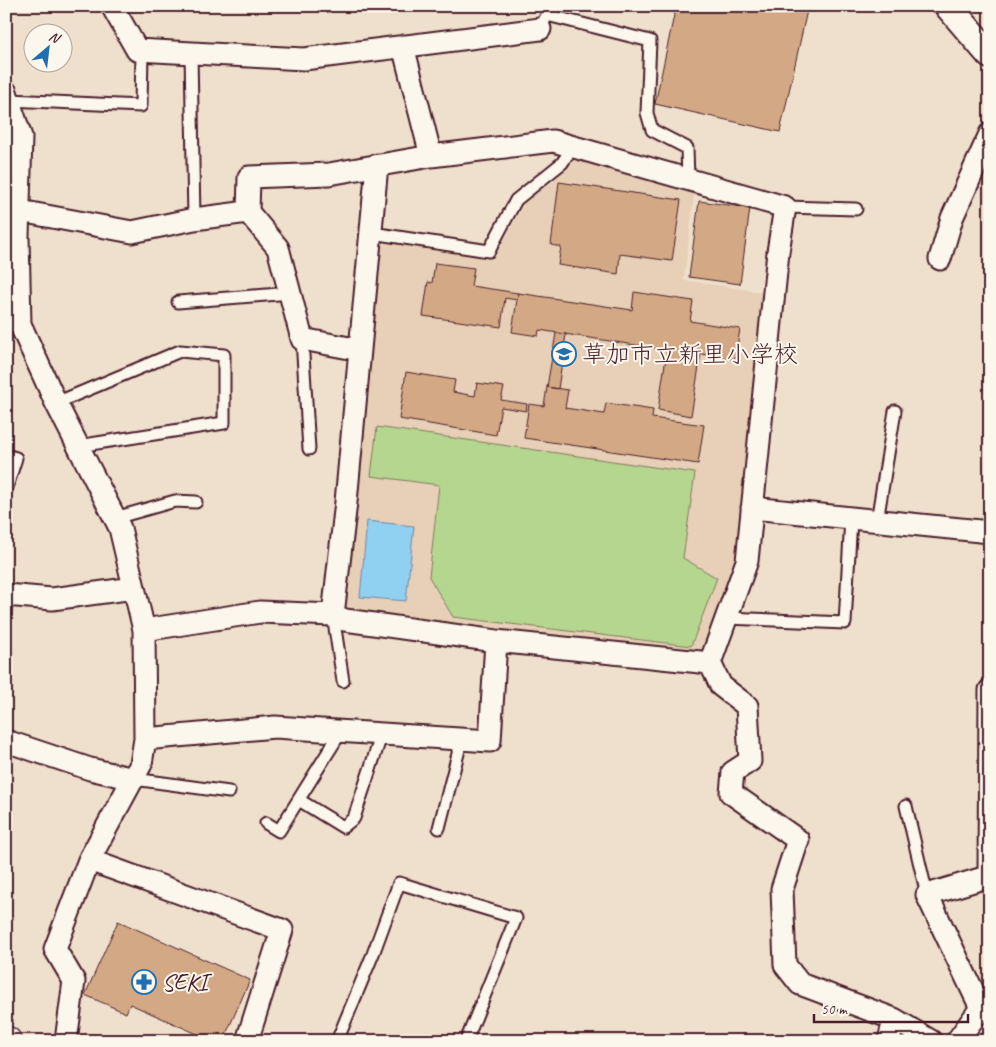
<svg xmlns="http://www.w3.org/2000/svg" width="996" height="1047" font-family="Caveat,'Klee One',sans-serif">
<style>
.built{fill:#e7d0b7}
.green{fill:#b5d68f;stroke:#807a5d}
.water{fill:#90d0f1;stroke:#7489a2}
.building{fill:#d3a985;stroke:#4a1f2b}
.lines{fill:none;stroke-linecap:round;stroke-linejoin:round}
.service-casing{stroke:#4a1f2b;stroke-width:15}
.minor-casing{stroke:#4a1f2b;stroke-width:25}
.tertiary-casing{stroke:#4a1f2b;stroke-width:30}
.secondary-casing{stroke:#4a1f2b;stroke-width:31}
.service{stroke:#fbf7ec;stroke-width:11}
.minor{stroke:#fbf7ec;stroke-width:21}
.tertiary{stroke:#fbf7ec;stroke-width:26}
.secondary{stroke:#fbf7ec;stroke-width:28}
.labels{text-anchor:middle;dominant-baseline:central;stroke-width:4;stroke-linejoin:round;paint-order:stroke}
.poi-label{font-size:24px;fill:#4a1f2b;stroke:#fbf7ec;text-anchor:start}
</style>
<rect width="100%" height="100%" fill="#efe0cd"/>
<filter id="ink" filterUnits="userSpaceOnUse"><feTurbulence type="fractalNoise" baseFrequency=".02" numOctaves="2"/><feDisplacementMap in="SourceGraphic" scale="10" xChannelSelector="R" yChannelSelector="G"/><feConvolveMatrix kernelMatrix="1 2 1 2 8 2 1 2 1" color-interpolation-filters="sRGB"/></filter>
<g filter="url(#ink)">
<path class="built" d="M578 154 695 188 684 280 768 293 736 574 708 651 698 657 349 615 344 606 379 249 388 242 496 255 526 200 554 181Z"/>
<path class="green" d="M377 427 695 473 683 558 717 578 691 646 453 617 429 577 439 485 371 476Z"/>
<path class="water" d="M367 521 414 526 406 601 360 597Z"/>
<path class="building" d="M676 6H808L780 132 655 104Z
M559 182 681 200 672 261 620 254 618 274 558 265 561 247 551 245Z
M699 201 750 208 740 284 689 277Z
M435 263 474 268 471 286 518 293 517 300 505 298 501 327 423 316 428 282 432 283Z
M634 292 693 301 690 321 740 329 735 359 701 354 691 416 658 410 667 350 539 330 538 336 512 332 518 293 632 310Z
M556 333 566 334 558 389 547 387Z
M406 372 455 380 453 392 475 396 477 383 504 387 501 400 527 404 526 411 501 407 496 435 399 419Z
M547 387 568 390 565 408 604 414 606 403 653 410 652 418 704 425 698 464 524 438 529 404 544 406Z
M118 921 250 980 223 1041H213L130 1004 126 1013 85 995Z"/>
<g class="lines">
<defs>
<path id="service" d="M540 29 547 15 650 41 647 113 652 130 687 148 688 180
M191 54 194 219
M9 100 141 106 142 51
M785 207 856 209
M372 233 489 251 516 200 562 163 573 147
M178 302 291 293
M302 339 309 449
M56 403 180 351 224 355V423L78 446
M6 455 16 458 6 490
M115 518 175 501 196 502
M877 521 895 411
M333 615 343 681
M726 618 845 623 851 518
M134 779 229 792
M299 800 343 827 354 818 382 733
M906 806 927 895
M266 823 279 831 342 730
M439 828 462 738
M337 1041 373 954 399 883 516 918 466 1041"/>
<path id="minor" d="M112 6 137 50 304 59 540 29
M403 46 431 156
M6 92 21 137 18 237 20 324 56 403 120 528 144 630 145 739 141 764 89 860 55 949 74 981 66 1041
M20 211 132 232 194 219 248 212
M940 259 952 218 990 134
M752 508 990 532
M6 595 52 599 134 588
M333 615 346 502 377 165
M144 630 260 612 333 615 345 620 496 641 710 663 747 561 778 252 785 207 553 141 431 156 329 174 249 177 248 212 278 248 302 339 360 350
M710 663 721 686 747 706 750 761 733 772 731 793 798 840 782 889 785 965 800 984 894 1019 931 1041
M145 739 275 727 490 741 496 641
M6 741 90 769 134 779
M89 860 282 930 247 1041
M989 876 990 690
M981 1008 927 895 990 876
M889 1041 894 1019
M957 1041 981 1008 990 1012"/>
<path id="tertiary" d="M948 6 990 55"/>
<path id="secondary" d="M6 1041H7"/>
</defs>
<use href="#service" class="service-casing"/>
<use href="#minor" class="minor-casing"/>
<use href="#tertiary" class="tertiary-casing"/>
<use href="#secondary" class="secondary-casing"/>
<use href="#service" class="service"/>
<use href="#minor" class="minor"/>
<use href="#tertiary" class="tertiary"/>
<use href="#secondary" class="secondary"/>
</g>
</g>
<defs>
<symbol id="school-ring" viewBox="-11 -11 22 22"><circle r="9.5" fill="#fbf7ec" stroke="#1f6fb2" stroke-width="1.5"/><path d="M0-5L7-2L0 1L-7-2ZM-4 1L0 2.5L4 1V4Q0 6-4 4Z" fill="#1f6fb2"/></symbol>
<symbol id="pharmacy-ring" viewBox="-11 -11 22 22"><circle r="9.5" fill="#fbf7ec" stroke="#1f6fb2" stroke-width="1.5"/><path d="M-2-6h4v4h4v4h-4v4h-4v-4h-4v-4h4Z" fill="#1f6fb2"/></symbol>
</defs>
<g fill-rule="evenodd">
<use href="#school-ring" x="550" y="340" width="28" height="28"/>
<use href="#pharmacy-ring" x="130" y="968" width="28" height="28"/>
</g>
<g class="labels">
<g class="poi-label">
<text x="582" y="354">草加市立新里小学校</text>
<text x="162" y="982">SEKI</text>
</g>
</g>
<rect width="996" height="1047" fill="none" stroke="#fbf7ec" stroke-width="25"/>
<rect x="12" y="12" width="971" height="1022" fill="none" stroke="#4a1f2b" stroke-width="2" filter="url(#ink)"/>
<g transform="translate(48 48) rotate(28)"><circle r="24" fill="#fbf7ec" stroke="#b4a19f"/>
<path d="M0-4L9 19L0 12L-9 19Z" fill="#1f6fb2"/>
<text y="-8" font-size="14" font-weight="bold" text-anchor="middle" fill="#4a1f2b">N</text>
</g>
<path d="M814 1014v8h154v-8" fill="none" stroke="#4a1f2b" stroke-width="2.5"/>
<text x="821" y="1014" font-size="15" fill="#4a1f2b" stroke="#fbf7ec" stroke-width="4" paint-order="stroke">50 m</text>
</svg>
